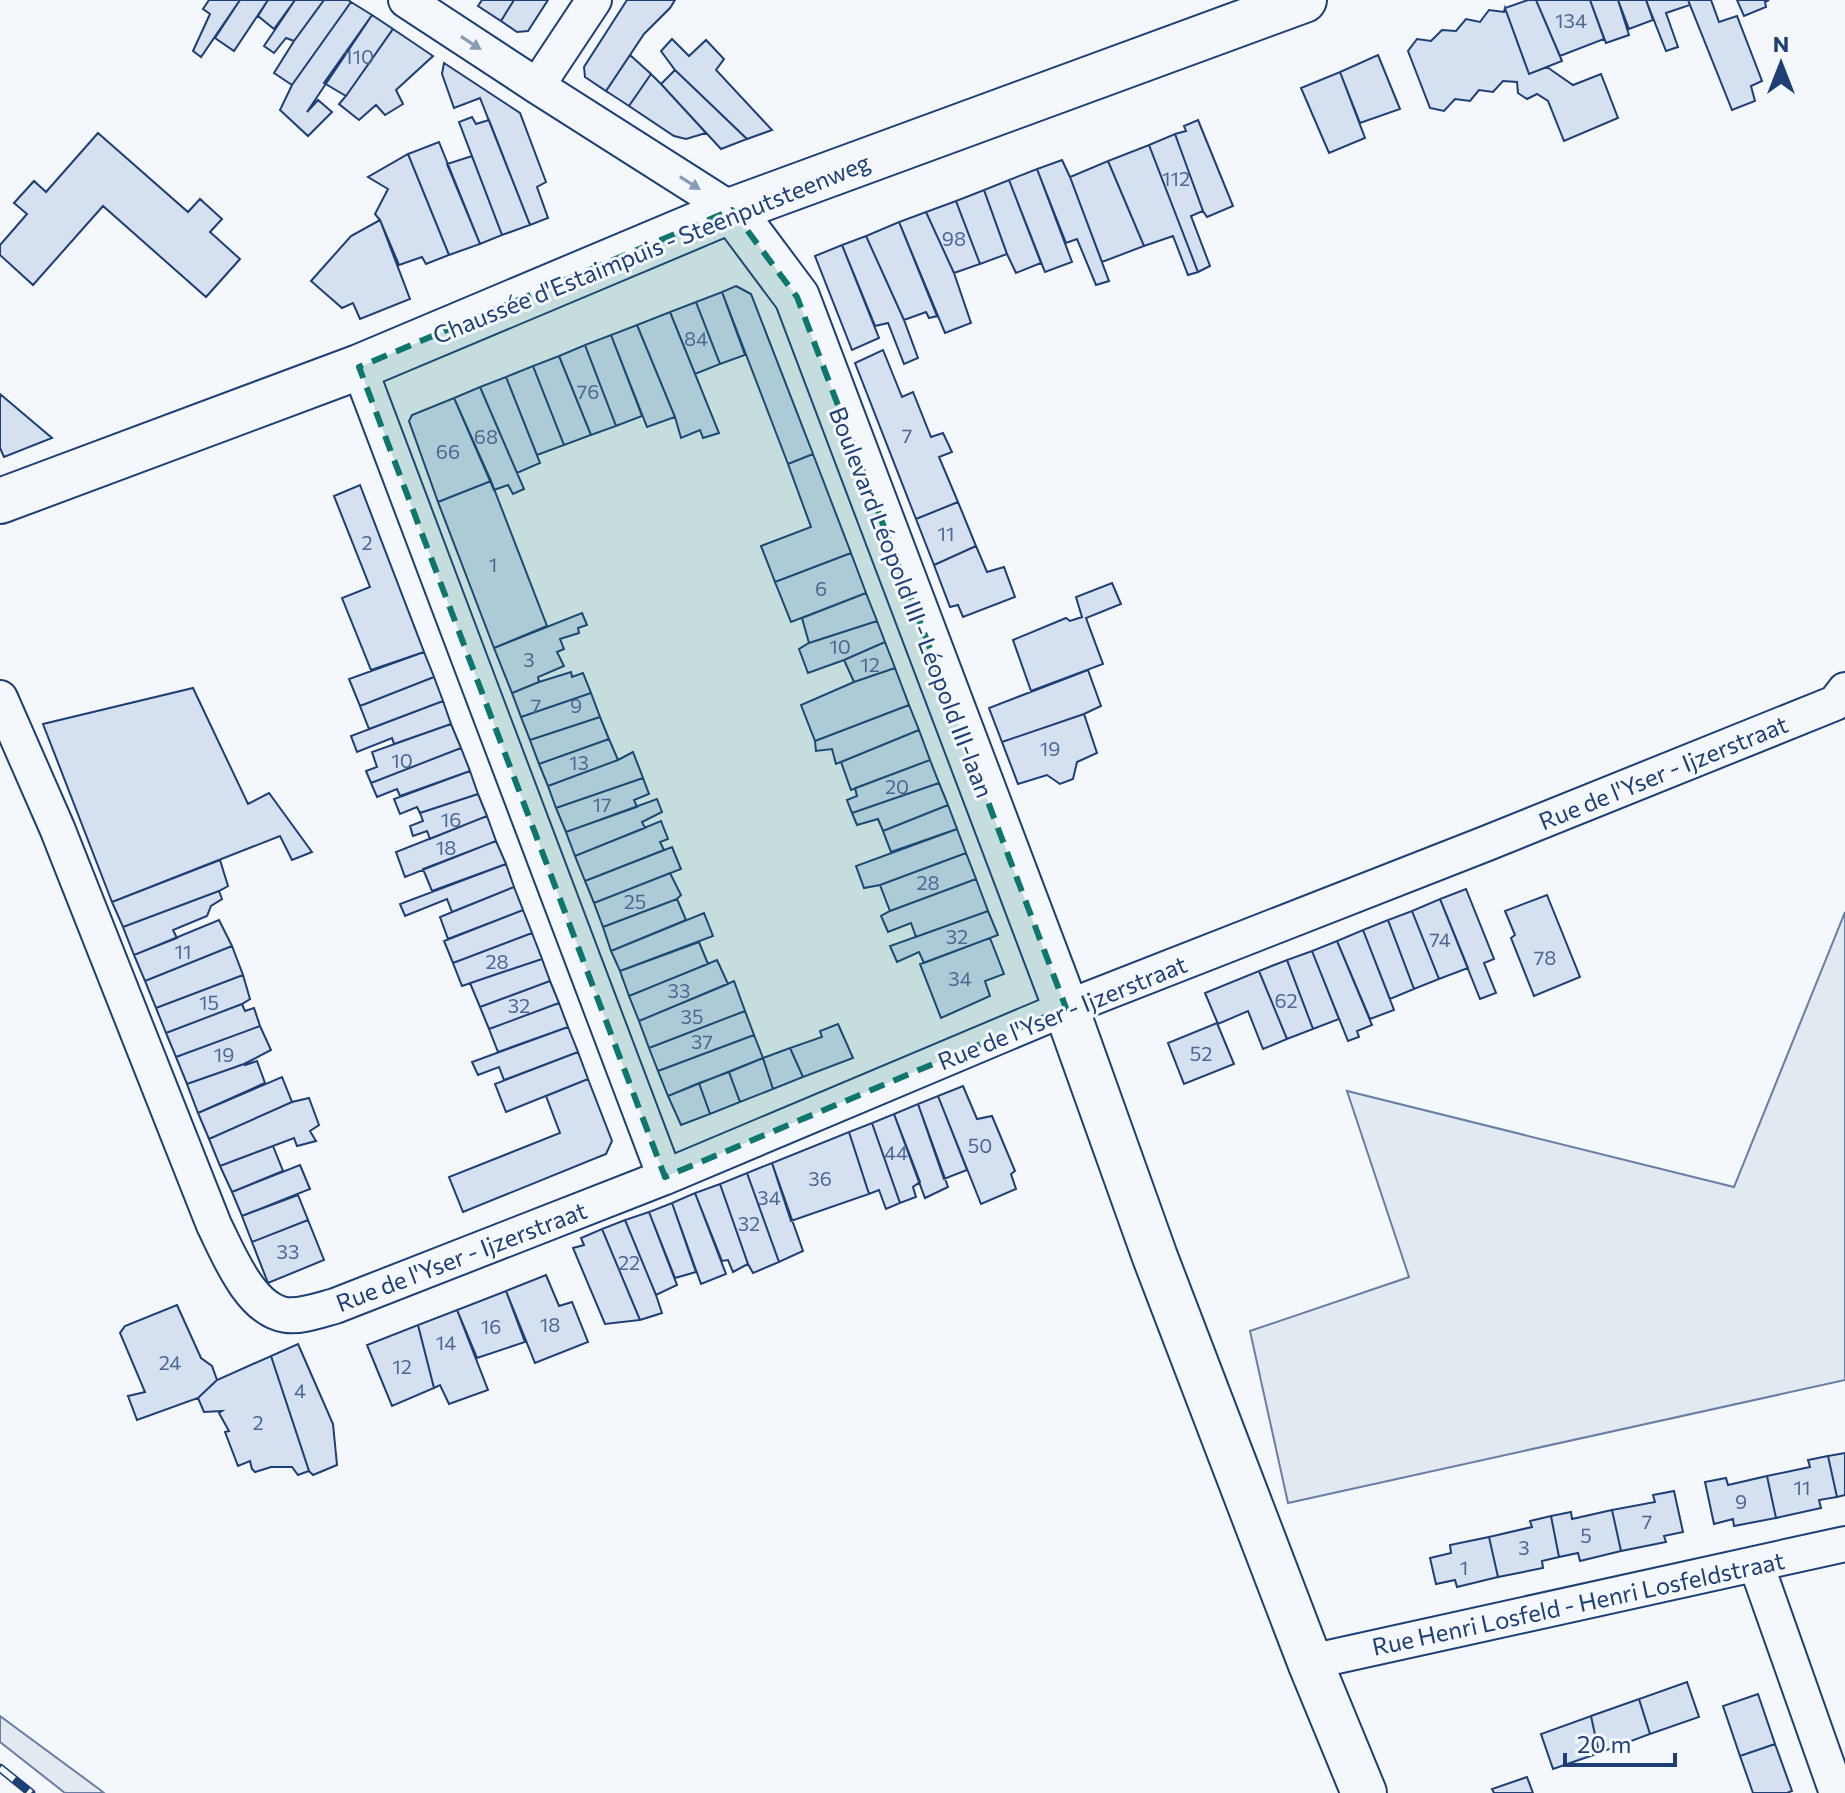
<svg xmlns="http://www.w3.org/2000/svg" width="1845" height="1793" font-family="Commissioner,sans-serif">
<style>
.green{fill:#e3e9f0;stroke:#687fa3;stroke-width:2}
.building{fill:#d5e0f0;stroke:#1d3f73;stroke-width:2}
.lines{fill:none;stroke-linecap:round;stroke-linejoin:round}
.minor-casing{stroke:#1d3f73;stroke-width:38}
.secondary-casing{stroke:#1d3f73;stroke-width:48}
.minor{stroke:#f4f7fb;stroke-width:34}
.secondary{stroke:#f4f7fb;stroke-width:44}
.rail-casing{stroke:#1d3f73;stroke-width:9}
.rail{stroke:#f4f7fb;stroke-width:6;stroke-dasharray:18;stroke-linecap:butt}
.oneway{fill:#889bb7}
.marked{fill:#0f766e;fill-opacity:0.2;stroke:#0f766e;stroke-width:6;stroke-dasharray:16 10;stroke-linejoin:round}
.labels{text-anchor:middle;dominant-baseline:central;stroke-width:6;stroke-linejoin:round;paint-order:stroke}
.number-label{font-size:20px;fill:#4b6792}
.street-label{font-size:24px;fill:#1d3f73;stroke:#f4f7fb}
</style>
<rect width="100%" height="100%" fill="#f4f7fb"/>
<path class="green" d="M1845 912V1380L1288 1503 1250 1331 1409 1277 1347 1091 1734 1187Z
M0 1716 99 1789 104 1793H65L0 1742Z"/>
<path class="building" d="M209 0H240L201 57 193 51 210 14 203 9Z
M240 0H268L234 51 215 38Z
M268 0H295L274 29 258 16Z
M295 0H324L294 41 286 38 274 53 264 46Z
M324 0H348L351 2 292 85 274 73 294 41Z
M482 0H514L501 21 478 6Z
M514 0H548L528 31 517 32 501 21Z
M627 0H675L670 8 644 34 606 91 585 77 584 67Z
M1528 0H1536L1562 61 1529 74 1505 8Z
M1536 0H1590L1604 39 1560 56Z
M1590 0H1618L1629 35 1606 43Z
M1618 0H1646L1653 20 1629 29Z
M1646 0H1688L1690 5 1666 13 1678 47 1666 51Z
M1688 0H1711L1719 22 1737 16 1762 81 1751 86 1755 101 1732 110Z
M1737 0H1769L1765 2 1766 7 1744 16Z
M351 2 372 15 307 112 318 100 332 112 308 136 280 110 292 85Z
M1505 8 1529 74 1547 67 1573 85 1601 74 1618 118 1564 141 1548 101 1537 94 1527 99 1518 93 1517 82 1503 81 1493 92 1479 90 1470 101 1455 99 1444 111 1430 108 1408 51 1417 39 1431 41 1442 30 1456 31 1466 19 1480 22 1489 10 1504 12Z
M372 15 393 29 346 96 324 83Z
M393 29 433 56 396 90 403 104 385 115 376 105 359 120 339 104 346 96Z
M672 39 689 56 706 40 724 59 716 70 772 130 747 139 675 70 661 51Z
M630 55 651 74 629 106 606 91Z
M1378 55 1400 109 1360 123 1340 72Z
M444 63 520 113 546 182 537 187 548 218 530 225 480 98 454 108 442 74Z
M675 70 747 139 721 149 661 84Z
M1340 72 1365 138 1329 153 1301 88Z
M651 74 661 84 706 133 686 139 674 136 629 106Z
M472 117 476 124 489 120 530 225 502 235 459 122Z
M1198 120 1233 206 1207 217 1203 211 1175 134 1186 131 1184 126Z
M98 133 188 212 200 199 222 219 210 232 240 259 206 297 103 206 33 285 0 255V245L27 214 14 203 34 181 46 192Z
M1175 134 1203 211 1191 216 1210 266 1198 272 1149 145Z
M439 142 480 244 449 255 408 154Z
M1149 145 1198 272 1188 275 1173 236 1144 246 1108 161Z
M408 154 449 255 426 264 422 257 399 265 380 220 375 214 388 189 368 177Z
M472 156 502 235 480 244 447 164Z
M1062 160 1070 177 1109 281 1096 285 1077 239 1066 243 1037 169Z
M1108 161 1144 246 1102 262 1070 177Z
M1037 169 1072 262 1045 272 1009 180Z
M1009 180 1041 263 1016 273 1007 254 984 190Z
M984 190 1007 254 980 264 956 201Z
M956 201 980 264 954 273 926 212Z
M926 212 954 273 971 323 945 333 899 222Z
M380 220 410 299 360 319 353 303 342 308 311 281 351 236Z
M899 222 937 316 929 318 926 312 904 320 866 236Z
M866 236 904 320 918 358 904 364 888 323 875 326 842 245Z
M842 245 879 338 852 350 815 256Z
M736 286 751 294 813 454 788 464 722 292Z
M722 292 745 355 720 364 696 302Z
M696 302 720 364 695 374 670 312Z
M670 312 719 433 703 438 700 430 681 438 675 417 637 325Z
M637 325 675 417 647 427 611 335Z
M611 335 642 416 616 426 585 345Z
M585 345 616 426 591 435 559 356Z
M883 350 902 397 913 392 931 437 943 433 952 452 939 457 958 502 916 519 855 363Z
M559 356 591 435 564 445 533 366Z
M533 366 564 445 537 455 506 377Z
M506 377 540 463 517 473 480 387Z
M480 387 524 489 513 494 508 485 494 490 454 398Z
M0 394 52 438 4 457 0 448Z
M454 398 491 481 438 502 409 421 412 415Z
M813 454 851 553 775 582 761 546 811 527 788 464Z
M491 481 547 626 494 648 438 502Z
M360 485 424 652 371 670 342 598 370 587 334 496Z
M958 502 976 546 934 565 916 519Z
M976 546 987 572 1004 567 1015 597 963 617 958 605 950 607 934 565Z
M851 553 866 593 791 622 775 582Z
M1112 583 1121 604 1086 618 1103 664 1031 691 1013 640 1066 618 1070 621 1082 617 1076 597Z
M866 593 877 621 809 643 802 618Z
M582 613 587 625 578 628 579 633 560 639 564 649 557 652 564 666 538 677 539 682 512 693 494 648Z
M877 621 885 642 844 660 808 673 799 649 809 643Z
M885 642 895 668 854 682 844 660Z
M424 652 434 677 360 706 349 679Z
M895 668 909 705 815 741 801 705 854 682Z
M1088 670 1101 706 1084 714 1002 742 989 708Z
M571 672 572 677 583 673 591 693 521 717 512 693 539 682Z
M434 677 443 701 369 729 360 706Z
M193 688 248 804 269 793 312 852 292 860 280 836 112 902 43 724Z
M591 693 600 717 530 740 521 717Z
M443 701 451 724 394 744 392 738 357 752 351 736Z
M909 705 919 730 836 764 832 749 816 751 815 741Z
M1084 714 1097 753 1077 762 1073 779 1060 784 1047 775 1018 784 1002 742Z
M600 717 609 739 539 764 530 740Z
M451 724 461 748 371 783 366 771 377 767 372 752Z
M919 730 930 760 851 790 841 762Z
M609 739 618 760 548 786 539 764Z
M461 748 470 771 400 796 397 789 377 797 371 783Z
M633 752 643 778 556 808 548 786 618 760Z
M930 760 939 783 852 813 847 800 857 796 855 788Z
M470 771 478 794 420 813 417 807 400 814 394 799Z
M643 778 649 794 634 800 637 807 566 832 556 808Z
M939 783 948 805 883 831 878 819 857 825 852 813Z
M478 794 487 816 430 839 427 831 413 836 410 826 423 821 420 813Z
M657 799 662 812 642 822 645 828 575 856 566 832Z
M948 805 957 829 891 852 883 831Z
M487 816 496 841 405 877 396 852Z
M661 821 668 839 660 842 664 850 585 881 575 856Z
M957 829 966 853 880 885 864 888 856 866Z
M496 841 506 864 432 891 423 869Z
M672 847 681 869 594 903 585 881Z
M966 853 976 879 890 911 880 885Z
M220 860 228 886 219 891 123 927 112 902Z
M506 864 514 887 452 912 447 899 405 916 400 904Z
M670 873 681 895 677 899 603 927 594 903Z
M976 879 988 911 916 937 911 923 888 932 881 916 890 911Z
M514 887 523 910 448 939 440 917Z
M1466 889 1494 959 1484 963 1496 993 1480 999 1440 899Z
M219 891 222 899 211 906 207 916 173 930 177 938 134 955 123 927Z
M1547 895 1580 977 1534 996 1511 938 1515 935 1505 911Z
M677 899 686 920 611 951 603 927Z
M1440 899 1468 968 1439 979 1412 911Z
M523 910 532 933 453 963 444 941Z
M988 911 998 935 924 963 919 952 897 962 890 946Z
M1412 911 1439 979 1414 989 1388 920Z
M704 913 713 936 620 971 611 951Z
M219 920 232 946 145 981 134 955Z
M1388 920 1414 989 1390 999 1363 930Z
M1363 930 1394 1010 1370 1019 1337 941Z
M532 933 542 959 462 986 453 963Z
M990 938 1004 974 985 981 990 996 941 1018 920 964Z
M1337 941 1372 1025 1357 1031 1359 1037 1348 1041 1312 951Z
M699 942 708 964 629 996 620 971Z
M232 946 243 975 156 1008 145 981Z
M1312 951 1339 1019 1313 1029 1287 960Z
M542 959 550 981 480 1007 470 983Z
M717 960 728 984 639 1021 629 996Z
M1287 960 1313 1029 1287 1039 1259 971Z
M1259 971 1287 1039 1263 1049 1248 1011 1218 1024 1205 993Z
M243 975 250 999 242 1004 166 1033 156 1008Z
M550 981 559 1003 489 1029 480 1007Z
M734 981 745 1011 649 1048 639 1021Z
M559 1003 568 1027 498 1052 489 1029Z
M242 1004 245 1011 254 1008 260 1026 176 1057 166 1033Z
M745 1011 754 1035 658 1071 649 1048Z
M1217 1023 1234 1064 1184 1084 1168 1043Z
M838 1024 853 1058 803 1077 790 1048 822 1037 820 1031Z
M260 1026 271 1050 244 1064 187 1084 176 1057Z
M568 1027 578 1052 504 1080 499 1067 478 1075 472 1062Z
M754 1035 763 1058 668 1096 658 1071Z
M790 1048 803 1077 773 1089 763 1058Z
M578 1052 588 1079 506 1112 495 1084Z
M763 1058 773 1089 740 1102 729 1072Z
M257 1061 265 1083 198 1113 187 1084 244 1064 245 1065Z
M729 1072 740 1102 710 1114 699 1083Z
M282 1077 292 1102 209 1139 198 1113Z
M588 1079 612 1141 606 1154 463 1212 449 1177 560 1133 546 1096Z
M699 1083 710 1114 681 1125 668 1096Z
M963 1086 977 1119 992 1116 1015 1171 1011 1174 1016 1189 981 1204 938 1096Z
M938 1096 967 1170 944 1179 918 1104Z
M309 1098 319 1125 310 1131 316 1141 297 1146 294 1138 220 1166 209 1139 292 1102Z
M918 1104 948 1187 925 1198 894 1114Z
M894 1114 920 1182 913 1187 916 1197 900 1203 872 1123Z
M872 1123 900 1203 886 1209 879 1190 869 1194 849 1132Z
M849 1132 869 1194 791 1221 772 1163Z
M273 1146 283 1171 232 1192 220 1166Z
M772 1163 803 1251 779 1262 747 1173Z
M300 1165 310 1189 242 1216 232 1192Z
M747 1173 779 1262 753 1273 748 1264 720 1184Z
M720 1184 748 1264 733 1272 728 1260 722 1261 695 1193Z
M695 1193 726 1274 701 1284 672 1203Z
M298 1195 308 1220 252 1242 242 1216Z
M672 1203 696 1272 675 1278 649 1212Z
M649 1212 677 1285 656 1295 625 1220Z
M308 1220 324 1260 268 1283 252 1242Z
M625 1220 656 1295 662 1313 640 1320 602 1229Z
M602 1229 640 1320 605 1324 573 1248 584 1245 581 1238Z
M546 1275 559 1306 572 1302 588 1342 535 1363 506 1291Z
M506 1291 525 1342 477 1358 457 1310Z
M177 1305 201 1358 212 1366 217 1380 198 1398 137 1420 128 1396 145 1392 120 1333 125 1326Z
M457 1310 488 1390 449 1404 440 1385 434 1388 418 1325Z
M418 1325 434 1388 392 1406 367 1345Z
M298 1344 333 1424 337 1465 313 1475 309 1471 271 1356Z
M271 1356 309 1471 298 1475 292 1467H271L255 1472 252 1469 250 1461 238 1466 225 1432 229 1431 219 1413 222 1411 204 1412 198 1398 217 1380Z
M1845 1453V1495L1837 1497 1828 1456Z
M1828 1456 1837 1497 1819 1500 1821 1508 1776 1518 1767 1476 1810 1467 1808 1460Z
M1767 1476 1776 1518 1734 1526 1733 1519 1714 1524 1705 1482 1726 1478 1728 1485Z
M1674 1491 1683 1532 1664 1536 1666 1542 1621 1551 1612 1510 1655 1502 1653 1495Z
M1612 1510 1621 1551 1580 1561 1578 1553 1559 1557 1551 1516 1571 1512 1572 1519Z
M1551 1516 1559 1557 1542 1561 1543 1568 1498 1577 1489 1537 1532 1527 1530 1521Z
M1489 1537 1498 1577 1457 1587 1455 1580 1436 1584 1430 1558 1451 1553 1450 1545Z
M1687 1682 1699 1717 1650 1734 1639 1699Z
M1758 1694 1775 1744 1740 1756 1723 1706Z
M1639 1699 1650 1734 1599 1753 1591 1716Z
M1591 1716 1599 1753 1553 1769 1541 1734Z
M1775 1744 1792 1791 1787 1793H1753L1740 1756Z
M1527 1777 1533 1793H1494L1492 1789Z"/>
<g class="lines">
<defs>
<path id="minor" d="M406 0 537 86 732 210
M537 86 594 0
M359 367 665 1177
M0 698 57 828 214 1225C228 1253 250 1310 286 1315 301 1317 320 1310 335 1306L665 1177 1066 1008 1485 844 1835 703 1845 690
M1756 1564 1837 1793
M1310 1662 1845 1544"/>
<path id="secondary" d="M732 210 797 297 1066 1008 1155 1257 1310 1662 1364 1793
M0 501 359 367 732 210 1304 0"/>
</defs>
<use href="#minor" class="minor-casing"/>
<use href="#secondary" class="secondary-casing"/>
<use href="#minor" class="minor"/>
<use href="#secondary" class="secondary"/>
<defs>
<path id="rail" d="M0 1768 31 1793"/>
</defs>
<use href="#rail" class="rail-casing"/>
<use href="#rail" class="rail"/>
</g>
<defs><path id="oneway-solid" d="M-6-.8H1V-3.2L6.5 0L1 3.2V.8H-6Z" transform="scale(2)"/></defs>
<g class="oneway">
<use href="#oneway-solid" transform="translate(471 43) rotate(33)"/>
<use href="#oneway-solid" transform="translate(690 183) rotate(32)"/>
</g>
<path class="marked" d="M732 210 797 297 1066 1008 665 1177 359 367Z"/>
<g class="labels">
<g class="number-label">
<text x="1571" y="20">134</text>
<text x="359" y="56">110</text>
<text x="1176" y="178">112</text>
<text x="954" y="238">98</text>
<text x="696" y="338">84</text>
<text x="588" y="391">76</text>
<text x="907" y="435">7</text>
<text x="486" y="436">68</text>
<text x="448" y="451">66</text>
<text x="946" y="533">11</text>
<text x="367" y="542">2</text>
<text x="493" y="564">1</text>
<text x="821" y="588">6</text>
<text x="840" y="646">10</text>
<text x="529" y="659">3</text>
<text x="870" y="664">12</text>
<text x="536" y="705">7</text>
<text x="576" y="705">9</text>
<text x="1050" y="748">19</text>
<text x="402" y="760">10</text>
<text x="579" y="762">13</text>
<text x="897" y="786">20</text>
<text x="602" y="804">17</text>
<text x="451" y="819">16</text>
<text x="446" y="847">18</text>
<text x="928" y="882">28</text>
<text x="635" y="901">25</text>
<text x="957" y="936">32</text>
<text x="1440" y="939">74</text>
<text x="183" y="951">11</text>
<text x="1545" y="957">78</text>
<text x="497" y="961">28</text>
<text x="960" y="978">34</text>
<text x="679" y="990">33</text>
<text x="1286" y="1000">62</text>
<text x="209" y="1002">15</text>
<text x="519" y="1005">32</text>
<text x="692" y="1016">35</text>
<text x="702" y="1041">37</text>
<text x="1201" y="1053">52</text>
<text x="224" y="1054">19</text>
<text x="980" y="1145">50</text>
<text x="896" y="1152">44</text>
<text x="820" y="1178">36</text>
<text x="769" y="1197">34</text>
<text x="749" y="1223">32</text>
<text x="288" y="1251">33</text>
<text x="629" y="1262">22</text>
<text x="550" y="1324">18</text>
<text x="491" y="1326">16</text>
<text x="446" y="1342">14</text>
<text x="170" y="1362">24</text>
<text x="402" y="1366">12</text>
<text x="300" y="1390">4</text>
<text x="258" y="1422">2</text>
<text x="1802" y="1487">11</text>
<text x="1741" y="1501">9</text>
<text x="1647" y="1521">7</text>
<text x="1586" y="1535">5</text>
<text x="1524" y="1547">3</text>
<text x="1464" y="1567">1</text>
</g>
<g class="street-label">
<text transform="translate(651 248) rotate(-22)">Chaussée d'Estaimpuis - Steenputsteenweg</text>
<text transform="translate(912 602) rotate(69)">Boulevard Léopold III - Léopold III-laan</text>
<text transform="translate(1663 772) rotate(-22)">Rue de l'Yser - Ijzerstraat</text>
<text transform="translate(1062 1012) rotate(-22)">Rue de l'Yser - Ijzerstraat</text>
<text transform="translate(461 1256) rotate(-21)">Rue de l'Yser - Ijzerstraat</text>
<text transform="translate(1578 1603) rotate(-12)">Rue Henri Losfeld - Henri Losfeldstraat</text>
</g>
</g>
<g transform="translate(1781 64)" stroke="#f4f7fb" stroke-width="6" paint-order="stroke">
<path d="M0-6L14 30L0 20L-14 30Z" fill="#1d3f73"/>
<text y="-12" font-size="22" font-weight="bold" text-anchor="middle" fill="#1d3f73">N</text>
</g>
<path d="M1565 1753v12h110v-12" fill="none" stroke="#1d3f73" stroke-width="4"/>
<text x="1577" y="1753" font-size="24" fill="#1d3f73" stroke="#f4f7fb" stroke-width="6" paint-order="stroke">20 m</text>
</svg>
